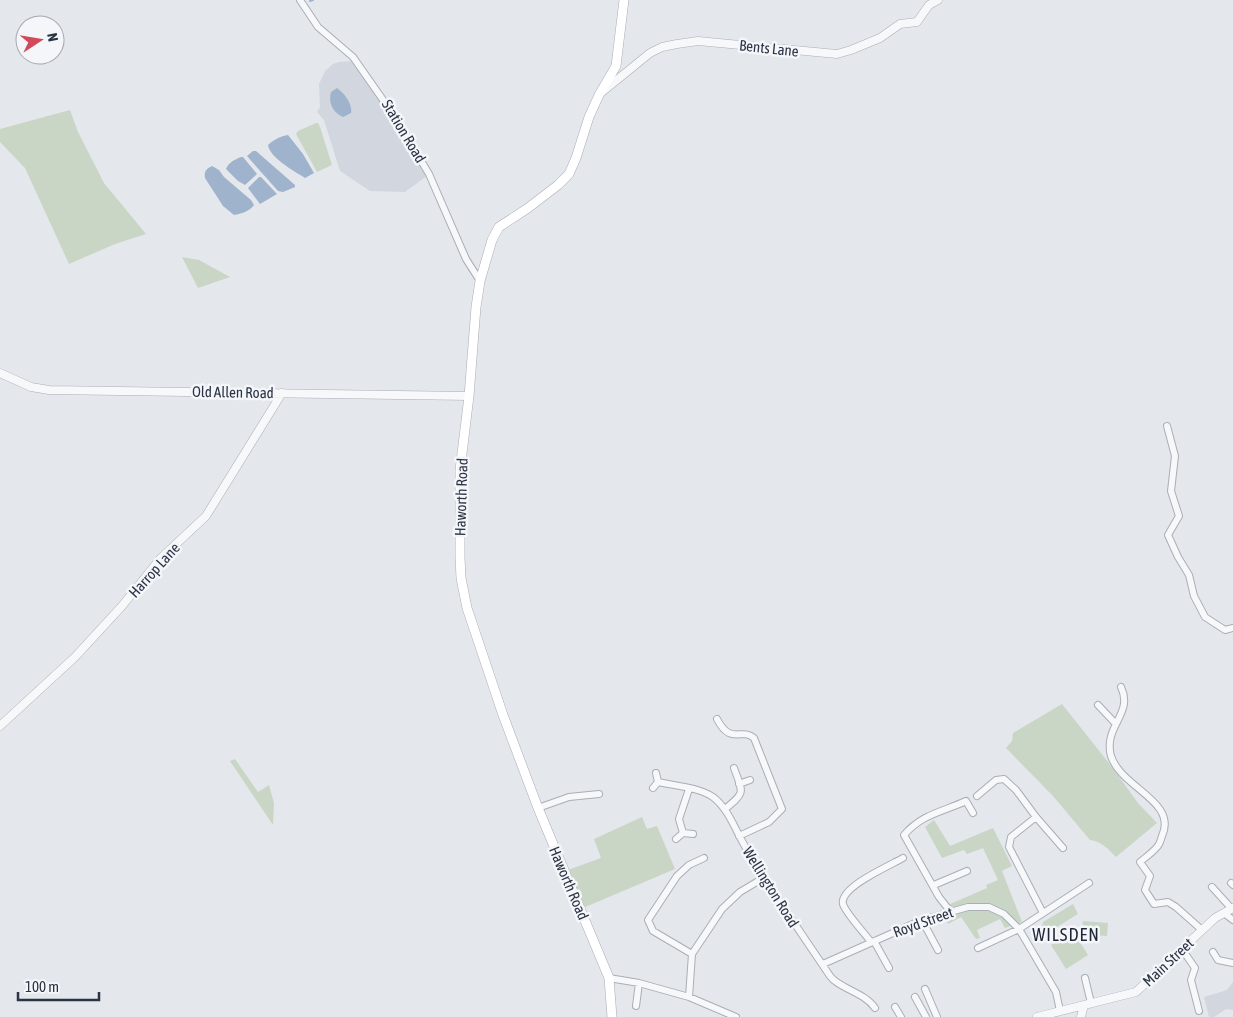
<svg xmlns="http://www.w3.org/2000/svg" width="1233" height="1017" font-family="'Asap Condensed',sans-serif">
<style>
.built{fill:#d2d6de}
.green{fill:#c9d6c5}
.water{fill:#9fb4cc}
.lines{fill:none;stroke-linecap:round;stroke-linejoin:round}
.stream{stroke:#9fb4cc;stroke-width:2}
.minor-casing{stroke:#a9aeb7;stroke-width:8}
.tertiary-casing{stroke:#a9aeb7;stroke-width:9}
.secondary-casing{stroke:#a9aeb7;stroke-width:10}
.minor{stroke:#f7f8fa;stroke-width:6}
.tertiary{stroke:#f7f8fa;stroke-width:8}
.secondary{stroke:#fff;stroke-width:9}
.labels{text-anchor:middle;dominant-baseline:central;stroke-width:5;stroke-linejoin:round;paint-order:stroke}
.street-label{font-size:15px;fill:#2b3445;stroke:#f4f6f9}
.quarter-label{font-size:18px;letter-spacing:1px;fill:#1d2536;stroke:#f4f6f9}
</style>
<rect width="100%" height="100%" fill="#e4e7ec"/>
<path class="built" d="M352 61 359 66 381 97 428 175 405 192 370 191 340 171 324 120 317 112 320 107 319 84 325 71 333 64 339 62Z
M1233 982V1010L1226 1009 1214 1017H1209L1204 997 1227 990Z"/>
<path class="green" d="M70 110 78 132 104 183 146 234 115 244 69 264 25 168 0 142V129Z
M316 123H318L320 127 332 165 317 172 296 134 298 131Z
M182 257 199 260 230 277 198 288Z
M1062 704 1112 767 1138 803 1157 823 1116 857C1108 849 1101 841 1090 840L1053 796 1006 748 1012 741 1013 733Z
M235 759 258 792 269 785 274 803 273 825 230 761Z
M642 817 647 829 657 826 675 869 583 908 568 870 601 858 594 839Z
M934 820 950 846 993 828 1012 866 1002 871 1022 922 1005 928 1000 919 977 930 980 938 976 939 961 917 948 924 943 917 954 915 948 905 987 888 986 885 998 880 983 848 967 854 964 850 942 858 925 827Z
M1073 904 1078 914 1052 930 1042 926 1043 922Z
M1083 921 1108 923 1107 936 1082 934Z
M1073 931 1088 955 1066 969 1051 945Z"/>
<path class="water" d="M337 88C344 93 353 104 351 113L343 117C333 113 328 103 331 92Z
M288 135 303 154 314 173 305 178C294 171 270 158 268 145 273 140 281 136 288 135Z
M253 151H256L295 185V187L283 192 278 191 247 156Z
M241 157H243L257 174 245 185 238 181 226 169C229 162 234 160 241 157Z
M212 166 219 170 224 177 251 200 254 205C250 211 241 214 234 215L223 206 205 178C204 171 206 169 212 166Z
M259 177H261L277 194 260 204 248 188Z"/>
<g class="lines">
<path class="stream" d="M310 1 313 0"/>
<defs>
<path id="minor" d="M300 0 318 27 353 57 395 117 429 174 466 259 480 281
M1167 426 1175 456 1171 491 1179 516 1168 535 1178 557 1189 575 1194 596 1205 617 1225 630 1233 628
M1121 687C1134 714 1103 726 1111 756 1121 788 1178 801 1162 836 1161 839 1160 844 1157 847 1153 852 1146 857 1140 862L1150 876 1145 890 1154 904 1168 902 1176 907 1202 930
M1098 705 1115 723
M717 719C731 746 741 727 754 738L782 809 769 822 739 836
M658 782C675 786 698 787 713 797 729 809 736 832 746 848 772 892 802 934 830 976 838 988 864 992 875 1008
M739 784 750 780
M653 788 658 782 656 773
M977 796 996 780 1004 779 1016 790 1036 817 1063 848
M538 808 569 797 599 794
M725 809C746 792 743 793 734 768
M1036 817 1011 837 1009 847 1043 913
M683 833 679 819 689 789
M676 839 683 833 693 834
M1231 883 1233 885
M934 885 967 871
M1212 887 1232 909
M950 911 939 897 904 835C922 814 942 812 966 801L973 813
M1224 913 1233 920
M922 920 938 950
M874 941 889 968
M871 942C865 934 845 912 843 904 839 887 891 865 903 858
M978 948 1019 929 1089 883
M1182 949 1195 968 1191 980 1199 1011
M1213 952 1218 960 1233 963
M692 954 653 931 648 920 677 876 689 865 704 858
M823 964 922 920 968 907H989L1004 914 1019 929 1056 992 1060 1011
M609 978 639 983 689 997 736 1017
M1085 978 1091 1003
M925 989 937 1017
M689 997 692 954 722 909 740 892 765 877
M915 997 926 1017
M636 1006 639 983
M895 1007 901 1017"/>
<path id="tertiary" d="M602 92 650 53 662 47 677 44 698 41 837 54 851 50 880 38 900 24 917 22 929 5 938 0
M0 373 31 387 49 390 469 396
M0 726 75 657 122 606 160 559 206 516 282 393
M1037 1017 1136 992 1215 918 1233 908
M1081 1017 1084 1005"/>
<path id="secondary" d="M612 1017 609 978 538 808 503 715 467 608 461 578 460 557V470L469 396 476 307 480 281 492 240 499 227 528 208 558 185 569 174 576 158 589 117 599 95 616 66 624 0"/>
</defs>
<use href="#minor" class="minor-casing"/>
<use href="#tertiary" class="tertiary-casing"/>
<use href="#secondary" class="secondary-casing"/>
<use href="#minor" class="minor"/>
<use href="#tertiary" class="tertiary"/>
<use href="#secondary" class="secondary"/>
</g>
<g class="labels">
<g class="street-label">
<text transform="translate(769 48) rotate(6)">Bents Lane</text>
<text transform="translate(404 131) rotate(59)">Station Road</text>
<text transform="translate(233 392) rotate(1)">Old Allen Road</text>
<text transform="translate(461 497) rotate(-88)">Haworth Road</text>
<text transform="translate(154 570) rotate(-48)">Harrop Lane</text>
<text transform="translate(569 883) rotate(67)">Haworth Road</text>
<text transform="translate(771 887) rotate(58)">Wellington Road</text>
<text transform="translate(923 922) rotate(-20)">Royd Street</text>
<text transform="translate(1168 962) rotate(-43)">Main Street</text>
</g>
<g class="quarter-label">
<text x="1066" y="934">WILSDEN</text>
</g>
</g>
<g transform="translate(40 40) rotate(78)"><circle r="24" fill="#f4f6f9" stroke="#a4a8b1"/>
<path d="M0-4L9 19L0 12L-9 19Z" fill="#d1495b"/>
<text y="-8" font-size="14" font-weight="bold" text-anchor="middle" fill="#2b3445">N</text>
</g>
<path d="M18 992v8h81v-8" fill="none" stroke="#2b3445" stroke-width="2.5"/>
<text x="25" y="992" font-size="15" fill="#2b3445" stroke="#f4f6f9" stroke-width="4" paint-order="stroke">100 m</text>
</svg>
